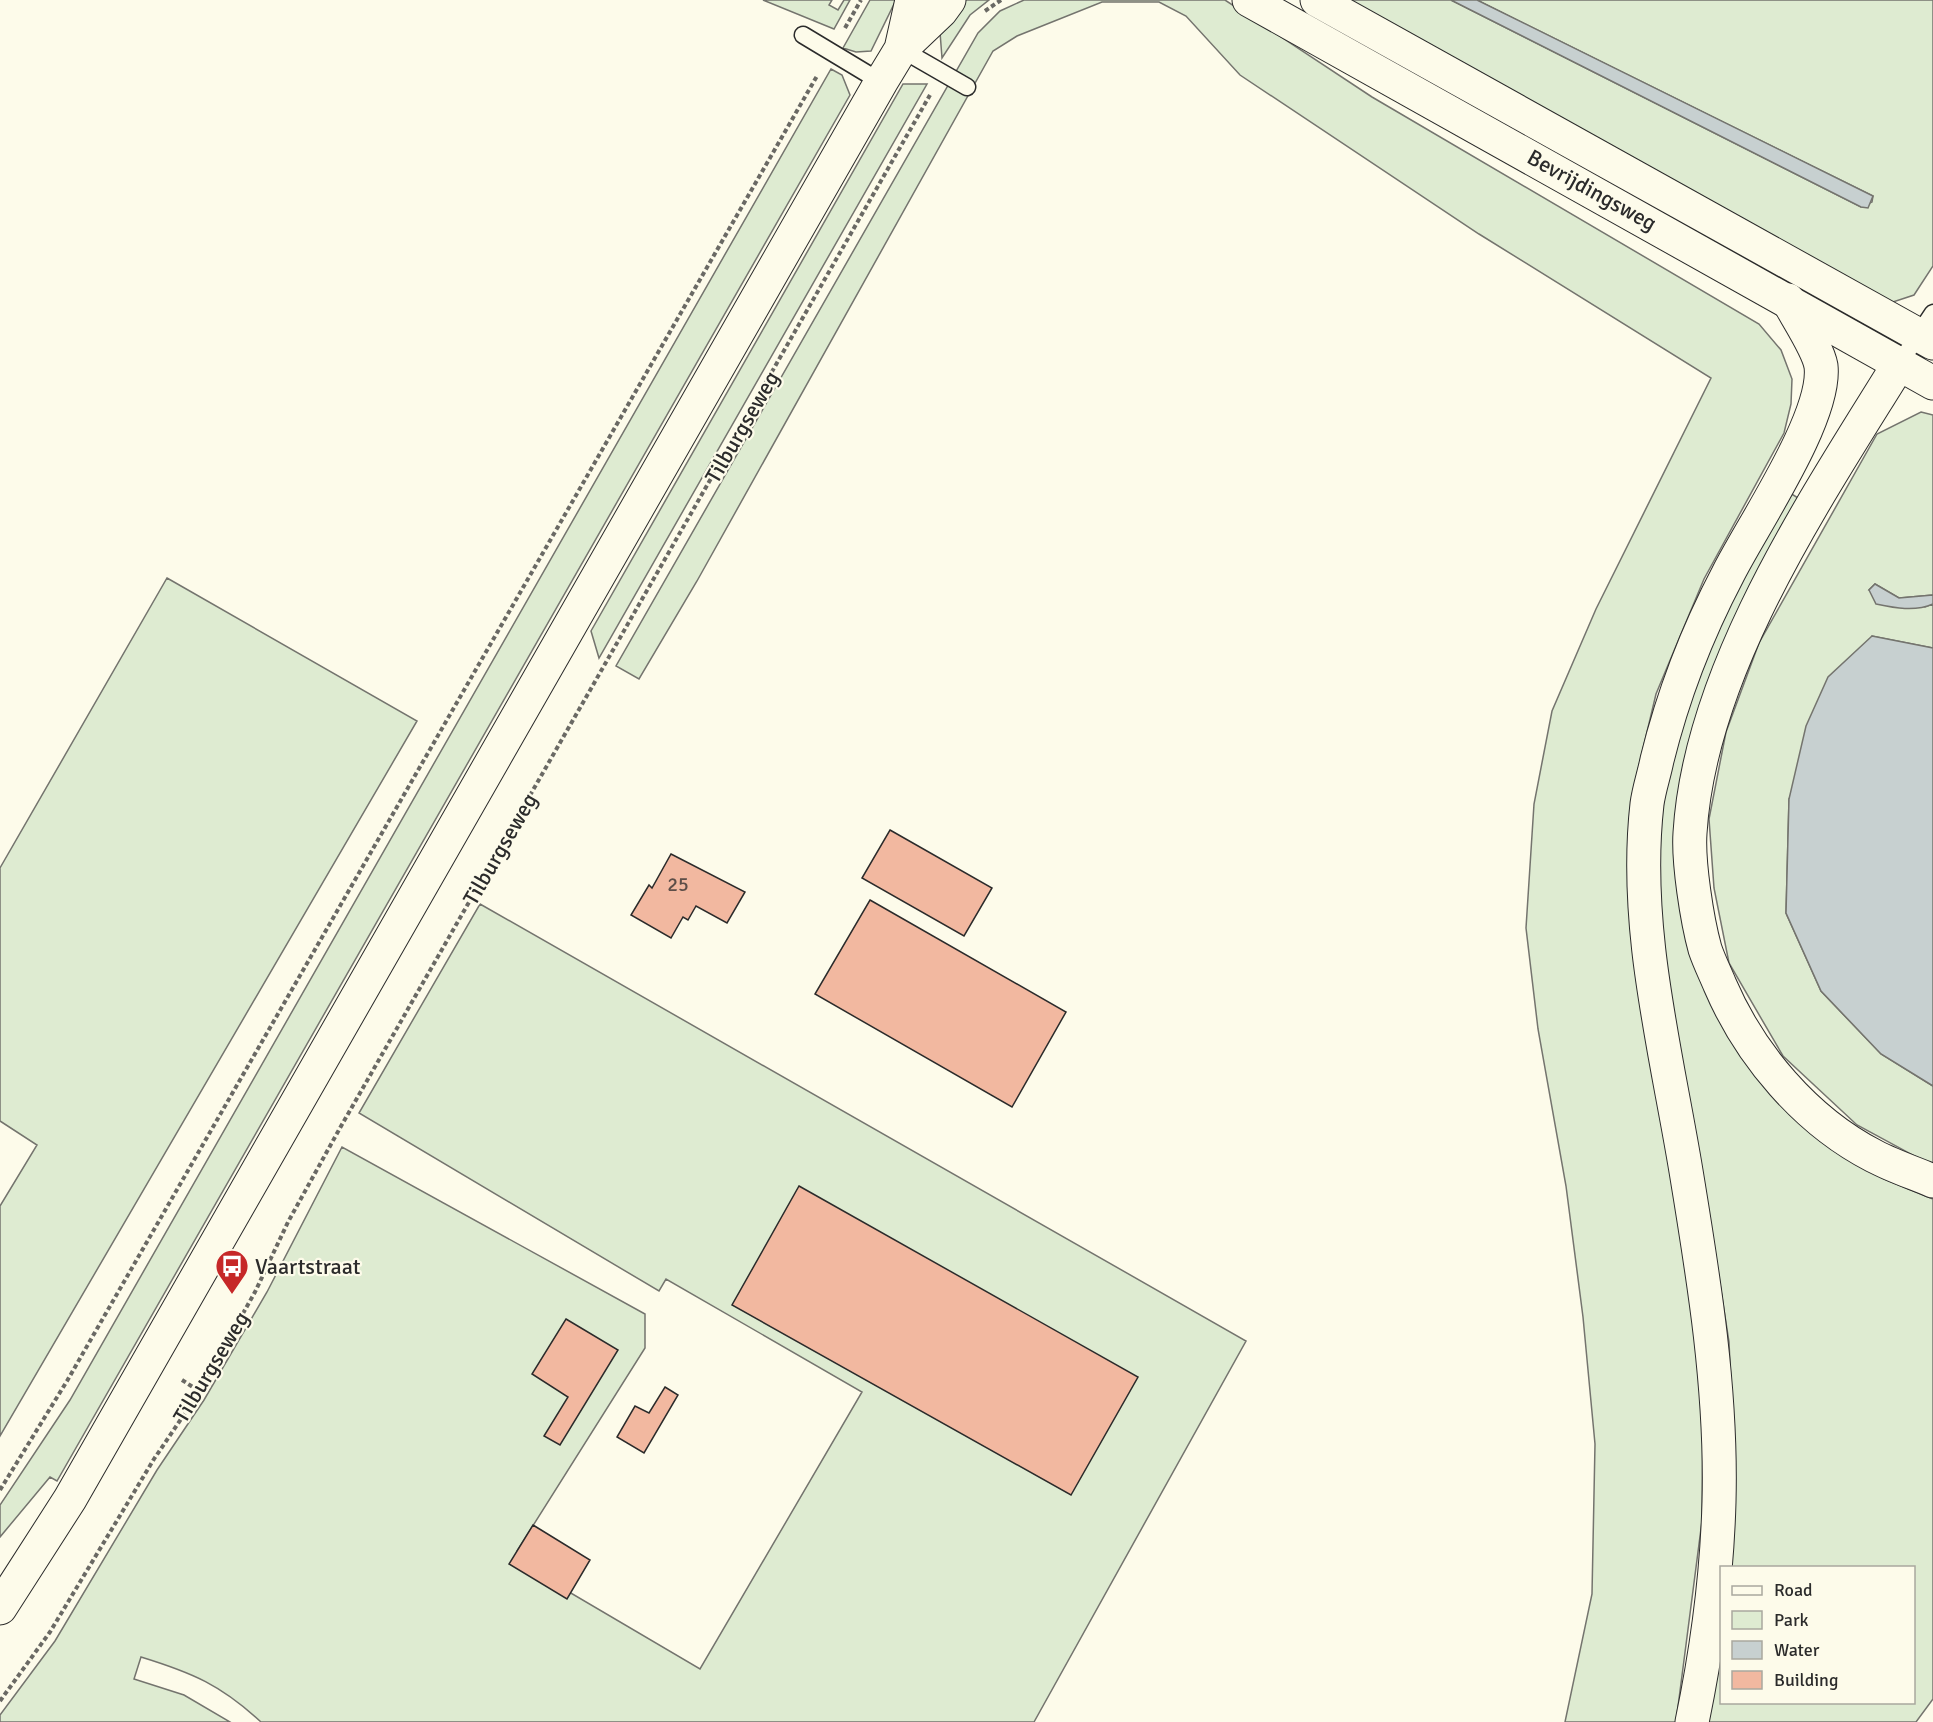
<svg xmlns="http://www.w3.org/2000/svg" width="1933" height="1722" font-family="Signika,sans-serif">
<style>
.green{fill:#deebd1;stroke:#74746e;stroke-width:1.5}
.water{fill:#c7d0d0;stroke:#74746e;stroke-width:1.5}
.building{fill:#f2b8a0;stroke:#2b2b2b;stroke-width:1.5}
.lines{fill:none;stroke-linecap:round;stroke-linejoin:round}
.service-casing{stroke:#2b2b2b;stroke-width:19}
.tertiary-casing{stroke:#2b2b2b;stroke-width:35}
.secondary-casing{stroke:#2b2b2b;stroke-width:35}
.trunk-casing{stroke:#2b2b2b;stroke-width:35}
.path{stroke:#6a6964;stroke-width:4;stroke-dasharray:4.5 3;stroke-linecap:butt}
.service{stroke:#fdfbea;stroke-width:16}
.tertiary{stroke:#fdfbea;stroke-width:33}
.secondary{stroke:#fdfbea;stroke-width:33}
.trunk{stroke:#fdfbea;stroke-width:33}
.labels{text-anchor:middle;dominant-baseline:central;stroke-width:4.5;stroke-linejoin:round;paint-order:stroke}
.number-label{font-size:20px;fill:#5d4e48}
.street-label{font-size:22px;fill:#2b2b2b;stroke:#fdfbea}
.poi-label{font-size:22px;fill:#2b2b2b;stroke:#fdfbea;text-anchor:start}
</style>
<rect width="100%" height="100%" fill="#fdfbea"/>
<path class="green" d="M763 0H832L829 5 838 10 844 0H850L834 29Z
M870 0H896L871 51 856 52 843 48Z
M962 0H989L970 15 942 58 940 32Z
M1024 0H1225L1372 97 1759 324 1781 350 1792 379 1791 404 1784 433 1704 579 1656 694 1632 795 1691 1282 1703 1416 1702 1521 1676 1722H1565L1592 1594 1595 1444 1583 1317 1566 1186 1538 1029 1526 928 1534 804 1552 711 1596 609 1711 378 1479 234 1240 75 1186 16 1159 2H1102L1017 36 993 51 697 581 639 679 616 666 978 33 1000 11Z
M1338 0H1451L1861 207 1872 202 1873 196 1477 0H1933V266L1914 295 1890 303Z
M831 69 842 75 850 95 57 1481 50 1477 0 1537V1505L70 1400Z
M903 84H927L599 658 591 631Z
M1921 412 1933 415V595L1899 598 1875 584 1869 590 1925 607 1933 604V648L1872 636 1789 799 1786 913 1821 991 1881 1054 1933 1086V1166L1857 1125 1783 1056 1729 963 1714 888 1709 819 1726 732 1759 643 1877 434Z
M1790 493 1803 501 1692 742 1719 1015 1812 1134 1882 1178 1933 1199V1699L1916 1722H1706L1721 1623 1722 1702H1914V1568L1729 1567 1734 1450 1729 1342 1713 1239 1670 1013 1655 876 1661 806 1680 720 1740 580Z
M167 578 417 721 0 1436V1206L37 1145 0 1121V868Z
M480 904 1246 1341 1034 1722H261C221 1685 193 1673 141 1657L134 1679 184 1695 230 1722H0V1715L55 1641 157 1470 204 1400 267 1292 342 1147 645 1314V1348L517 1551 518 1562 700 1669 862 1392 666 1279 659 1291 359 1113Z"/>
<path class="water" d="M1451 0H1477L1873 196 1868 208 1861 207Z
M1875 584 1899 598 1933 595V604C1915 612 1895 608 1876 604L1869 590Z
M1872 636 1933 648V1086L1881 1054 1821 991 1786 913 1789 799 1806 726 1828 677Z"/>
<path class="building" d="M890 830 992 888 964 936 862 878Z
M671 854 745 892 727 923 696 906 688 920 683 917 671 938 631 915 649 885 652 888Z
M870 900 1066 1012 1012 1107 815 994Z
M799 1186 1138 1377 1071 1495 732 1305Z
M566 1319 618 1350 560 1445 544 1436 568 1397 532 1374Z
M665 1387 678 1395 644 1453 617 1437 635 1406 649 1413Z
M533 1525 590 1560 567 1599 509 1564Z"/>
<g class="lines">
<defs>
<path id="service" d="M803 35 881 82
M901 49 967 87
M1899 364 1933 313"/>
<path id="tertiary" d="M901 49 912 0
M0 1608 70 1499 881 82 901 49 941 11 949 0"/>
<path id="secondary" d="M1249 0 1933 383
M1317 0 1933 343"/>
<path id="trunk" d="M1899 364C1815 500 1700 669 1690 833 1688 862 1697 920 1705 949 1709 961 1715 973 1720 985 1750 1055 1806 1121 1874 1156 1893 1166 1914 1173 1933 1181
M1692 1722C1707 1650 1717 1576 1719 1502 1722 1391 1704 1280 1686 1171 1666 1050 1633 927 1647 804 1649 789 1654 775 1657 760 1673 695 1697 633 1728 574 1752 526 1827 417 1821 366 1818 348 1797 318 1788 300"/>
</defs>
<use href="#service" class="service-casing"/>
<use href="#tertiary" class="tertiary-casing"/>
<use href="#secondary" class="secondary-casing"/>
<use href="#trunk" class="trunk-casing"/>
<path class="path" d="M985 11 1001 0
M845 28 861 0
M182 1380 199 1391
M0 1490 67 1381 817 76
M0 1701 50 1632 154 1459 196 1397 255 1292 288 1222 340 1128 930 95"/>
<use href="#service" class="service"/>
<use href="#tertiary" class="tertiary"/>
<use href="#secondary" class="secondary"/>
<use href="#trunk" class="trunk"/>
</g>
<defs>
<symbol id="bus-pin" viewBox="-11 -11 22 30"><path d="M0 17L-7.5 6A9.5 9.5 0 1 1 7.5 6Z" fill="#c62828" stroke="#fdfbea"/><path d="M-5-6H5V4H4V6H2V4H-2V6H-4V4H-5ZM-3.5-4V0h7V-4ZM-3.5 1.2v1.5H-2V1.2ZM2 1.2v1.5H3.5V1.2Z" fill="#fff"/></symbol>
</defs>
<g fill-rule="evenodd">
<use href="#bus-pin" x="213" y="1247" width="38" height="52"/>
</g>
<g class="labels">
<g class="number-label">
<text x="678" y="884">25</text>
</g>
<g class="street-label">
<text transform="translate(1592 190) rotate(29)">Bevrijdingsweg</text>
<text transform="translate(742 427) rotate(-60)">Tilburgseweg</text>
<text transform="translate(500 849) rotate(-60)">Tilburgseweg</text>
<text transform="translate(211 1367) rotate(-59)">Tilburgseweg</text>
</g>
<g class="poi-label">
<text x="255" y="1266">Vaartstraat</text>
</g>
</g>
<rect x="1720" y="1566" width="195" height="138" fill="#fdfbea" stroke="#a9a89e" stroke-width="1.5"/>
<rect x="1732" y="1586" width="30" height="9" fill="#fdfbea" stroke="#a9a89e" stroke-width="1.5"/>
<text x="1774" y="1596" font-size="18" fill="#2b2b2b">Road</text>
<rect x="1732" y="1611" width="30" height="18" fill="#deebd1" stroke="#a9a89e" stroke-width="1.5"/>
<text x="1774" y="1626" font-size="18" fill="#2b2b2b">Park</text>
<rect x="1732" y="1641" width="30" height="18" fill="#c7d0d0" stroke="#a9a89e" stroke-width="1.5"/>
<text x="1774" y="1656" font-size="18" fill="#2b2b2b">Water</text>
<rect x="1732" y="1671" width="30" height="18" fill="#f2b8a0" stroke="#a9a89e" stroke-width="1.5"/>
<text x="1774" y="1686" font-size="18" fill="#2b2b2b">Building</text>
</svg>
